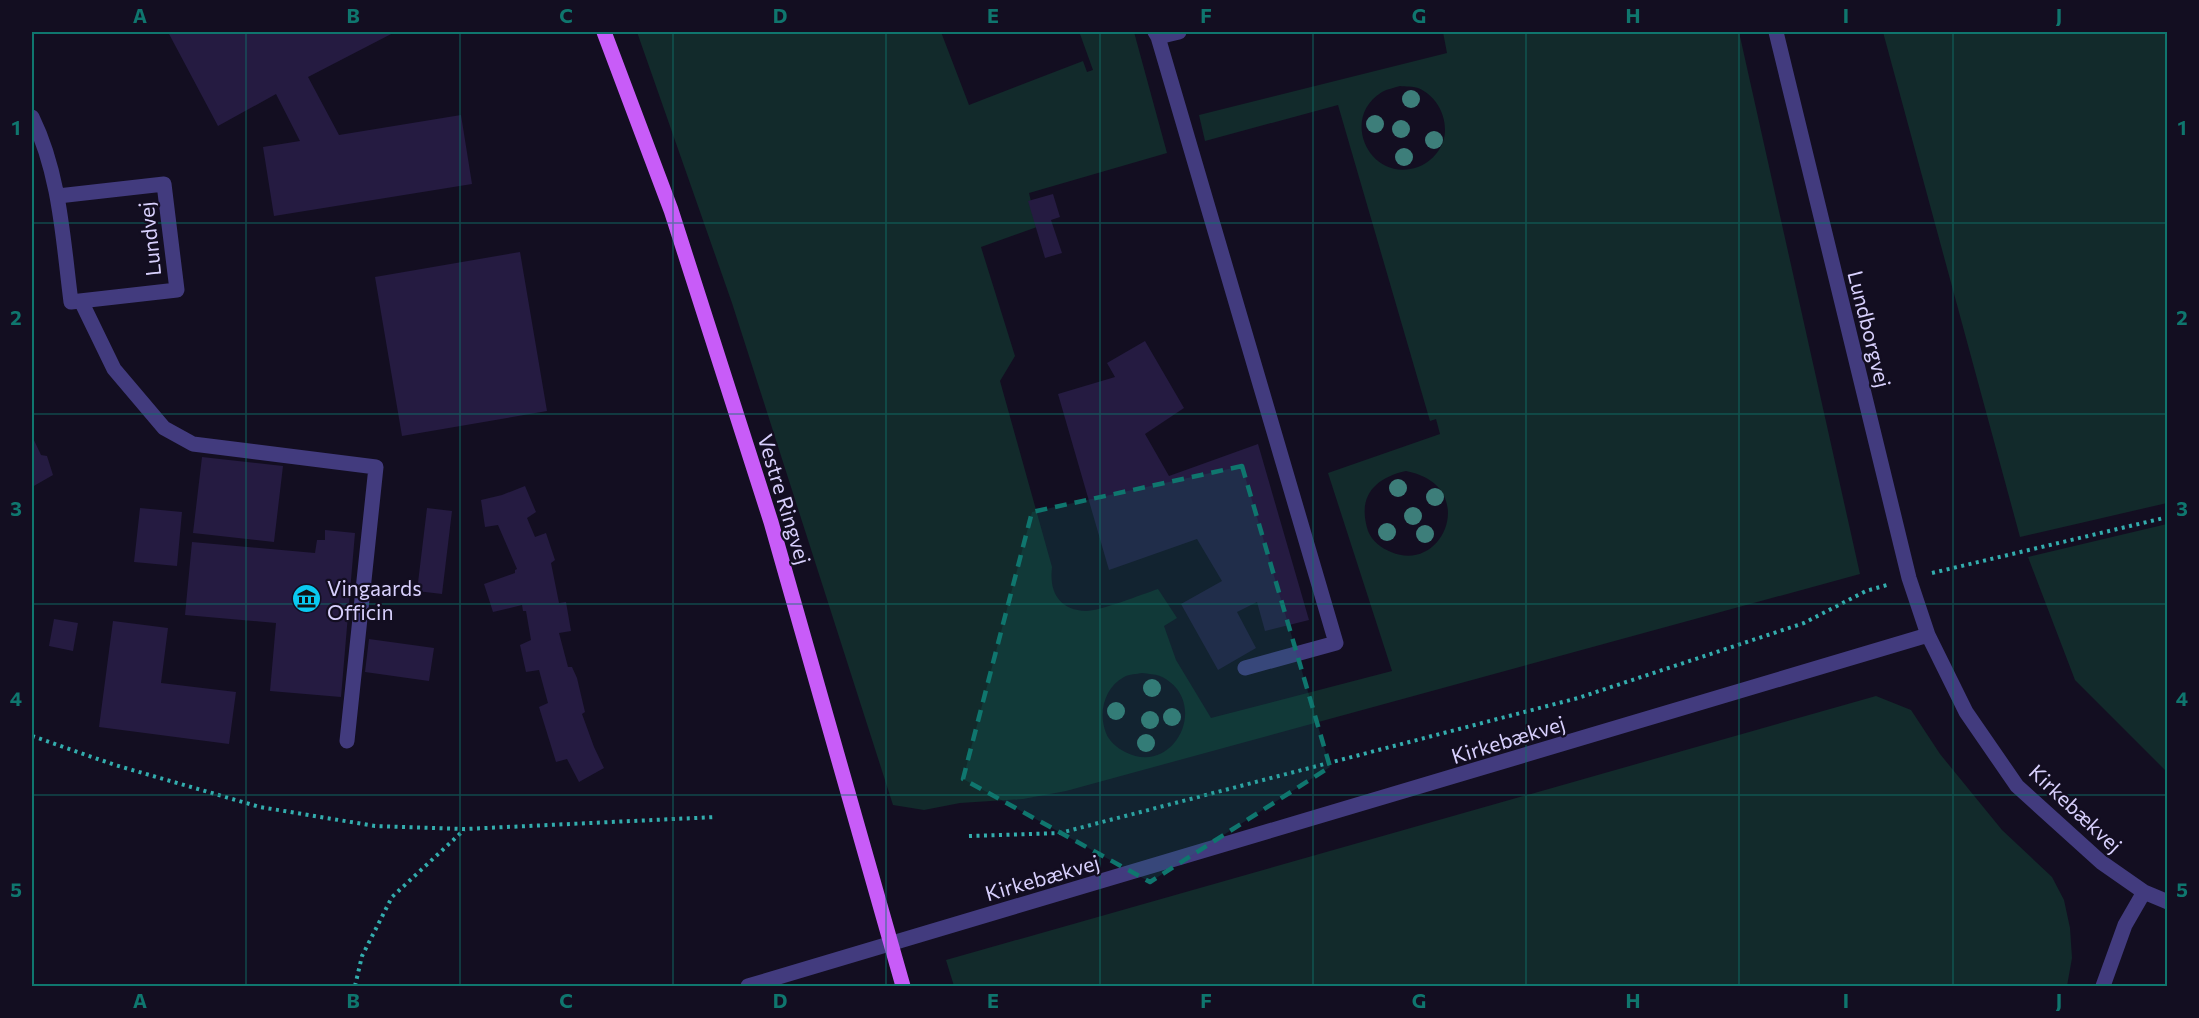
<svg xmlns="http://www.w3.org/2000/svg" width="2199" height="1018" font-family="Commissioner,sans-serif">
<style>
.green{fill:#122a2b;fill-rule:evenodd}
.building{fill:#251b41}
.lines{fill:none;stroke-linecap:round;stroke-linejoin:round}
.path{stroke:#33adae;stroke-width:4;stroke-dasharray:3 4.5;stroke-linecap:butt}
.minor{stroke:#423b7e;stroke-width:15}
.major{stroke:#c85cf8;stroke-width:15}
.tree{fill:#3d7e7a}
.marked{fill:#0f766e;fill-opacity:0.2;stroke:#0f766e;stroke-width:4.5;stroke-dasharray:12 8;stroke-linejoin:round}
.grid{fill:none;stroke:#0f766e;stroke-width:1.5;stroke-opacity:0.55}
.labels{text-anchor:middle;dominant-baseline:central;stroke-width:4.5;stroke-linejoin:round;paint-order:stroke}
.street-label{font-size:21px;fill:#d8d0fd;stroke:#130e21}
.poi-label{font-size:21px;fill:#d8d0fd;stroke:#130e21;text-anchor:start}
.neatline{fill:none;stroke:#0f766e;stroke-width:2}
.grid-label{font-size:20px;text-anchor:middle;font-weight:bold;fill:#0f766e}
</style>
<rect width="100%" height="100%" fill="#130e21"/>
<path class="green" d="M637 32H941L969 105 1083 61 1087 72 1093 70 1080 34 1085 32H1134L1167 153 1029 193 1037 227 981 247 1015 356 1000 381 1052 567C1049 592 1059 610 1086 611 1100 611 1143 594 1158 589L1177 618 1164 626 1176 660 1211 718 1392 671 1328 473 1440 434 1436 419 1430 421 1338 105 1205 141 1199 115 1447 53 1443 32H1739L1860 574 1066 791 1023 799 960 803 924 810 893 805 732 303ZM1400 86C1405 87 1413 86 1418 88 1438 96 1450 121 1443 142 1439 153 1429 163 1418 167 1370 184 1339 118 1382 92 1387 89 1394 88 1400 86ZM1406 471C1480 485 1444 575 1391 552 1381 548 1372 541 1368 531 1357 497 1374 478 1406 471ZM1142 673C1148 674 1155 674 1160 676 1212 700 1175 778 1125 752 1117 748 1109 741 1106 733 1098 713 1104 688 1124 677 1129 674 1137 674 1142 673Z
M1883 32H2167V503L2020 537Z
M2167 524H2168L2167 772 2075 680 2028 557Z
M1876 696 1911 710 1940 754 2002 830 2052 877 2064 900 2070 928 2072 958 2067 986H954L946 960Z"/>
<path class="building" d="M168 32H395L308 77 339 135 461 115 472 184 274 216 263 147 300 141 276 94 218 126Z
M1053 194 1060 217 1051 220 1062 253 1045 258 1028 201Z
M520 252 547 411 402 436 375 277Z
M1145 341 1184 408 1145 434 1169 476 1258 444 1309 620 1265 631 1257 602 1237 612 1256 648 1218 670 1181 604 1222 581 1197 539 1109 570 1058 394 1115 377 1107 363Z
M32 436 41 455 47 456 53 475 32 487Z
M202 457 283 466 274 542 193 533Z
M525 486 536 512 527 518 535 537 546 533 555 560 551 563 559 603 566 602 571 631 559 633 568 667H572L577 678 585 712 582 714 594 747 604 768 579 782 567 759 556 762 539 707 548 703 539 670 526 672 520 645 531 640 526 611H523L522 605 493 612 484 584 515 573V570L517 569 498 525 485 527 481 500 502 495Z
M140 508 182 512 177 566 134 562Z
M427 508 452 511 442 594 417 591Z
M325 530 355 533 341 697 270 691 276 623 185 615 192 542 315 553 317 540H325Z
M54 619 78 623 73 651 49 646Z
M113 621 168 628 161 683 236 692 229 744 99 727Z
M369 639 434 648 429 681 365 672Z"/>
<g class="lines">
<path class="path" d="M1932 573 2168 517
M32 736 115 765 260 807 375 826 465 829 716 817
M969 836 1060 833 1578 698 1804 623 1866 591 1887 585
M355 986 362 956 392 897 464 830"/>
<path class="minor" d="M1155 32 1158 37 1336 643 1245 668
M1776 32 1909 578 1928 635 1966 712 2017 786 2101 862 2144 892 2168 902
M1158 37 1179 32
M32 117C60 174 63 240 71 302L177 290 164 184 58 196
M81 301 114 369 164 428 193 444 376 467 347 741
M748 986 1928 635
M2103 986 2125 925 2144 892"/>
<path class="major" d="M604 32 671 210 771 522 903 986"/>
</g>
<g class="tree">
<circle cx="1411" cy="99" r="9"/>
<circle cx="1375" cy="124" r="9"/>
<circle cx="1401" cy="129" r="9"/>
<circle cx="1434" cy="140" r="9"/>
<circle cx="1404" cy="157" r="9"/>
<circle cx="1398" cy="488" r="9"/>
<circle cx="1435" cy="497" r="9"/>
<circle cx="1413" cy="516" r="9"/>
<circle cx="1387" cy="532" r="9"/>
<circle cx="1425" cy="534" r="9"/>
<circle cx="1152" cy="688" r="9"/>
<circle cx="1116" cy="711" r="9"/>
<circle cx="1172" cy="717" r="9"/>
<circle cx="1150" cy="720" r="9"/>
<circle cx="1146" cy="743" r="9"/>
</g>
<path class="marked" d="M1242 466 1330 767 1150 882 963 779 1032 512Z"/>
<path class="grid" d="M246 32V986M460 32V986M673 32V986M886 32V986M1100 32V986M1313 32V986M1526 32V986M1739 32V986M1953 32V986M32 223H2168M32 414H2168M32 604H2168M32 795H2168"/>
<defs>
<symbol id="museum-disc" viewBox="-11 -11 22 22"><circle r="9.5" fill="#0ac9f0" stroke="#130e21"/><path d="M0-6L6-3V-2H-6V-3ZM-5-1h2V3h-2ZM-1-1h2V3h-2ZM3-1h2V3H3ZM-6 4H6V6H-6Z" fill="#111"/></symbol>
</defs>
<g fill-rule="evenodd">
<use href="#museum-disc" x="290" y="582" width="33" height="33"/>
</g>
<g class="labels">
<g class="street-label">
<text transform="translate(149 239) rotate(-96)">Lundvej</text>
<text transform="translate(1870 329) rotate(76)">Lundborgvej</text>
<text transform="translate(785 499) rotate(73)">Vestre Ringvej</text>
<text transform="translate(1508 739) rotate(-17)">Kirkebækvej</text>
<text transform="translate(2076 808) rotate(43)">Kirkebækvej</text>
<text transform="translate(1042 877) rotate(-16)">Kirkebækvej</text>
</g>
<g class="poi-label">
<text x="327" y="587">Vingaards<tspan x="327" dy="24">Officin</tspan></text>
</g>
</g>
<rect width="2199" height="1018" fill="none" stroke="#130e21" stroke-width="66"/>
<rect x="33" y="33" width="2133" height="952" class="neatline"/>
<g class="grid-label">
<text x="140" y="23">A</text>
<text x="353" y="23">B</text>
<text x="566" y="23">C</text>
<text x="780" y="23">D</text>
<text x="993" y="23">E</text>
<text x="1206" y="23">F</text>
<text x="1419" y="23">G</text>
<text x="1633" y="23">H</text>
<text x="1846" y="23">I</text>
<text x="2059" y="23">J</text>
<text x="16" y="135">1</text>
<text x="2182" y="135">1</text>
<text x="16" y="325">2</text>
<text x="2182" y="325">2</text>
<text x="16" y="516">3</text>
<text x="2182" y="516">3</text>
<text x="16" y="706">4</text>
<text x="2182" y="706">4</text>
<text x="16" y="897">5</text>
<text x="2182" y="897">5</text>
<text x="140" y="1008">A</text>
<text x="353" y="1008">B</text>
<text x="566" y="1008">C</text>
<text x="780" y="1008">D</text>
<text x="993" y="1008">E</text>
<text x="1206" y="1008">F</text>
<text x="1419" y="1008">G</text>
<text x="1633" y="1008">H</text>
<text x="1846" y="1008">I</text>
<text x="2059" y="1008">J</text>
</g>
</svg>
